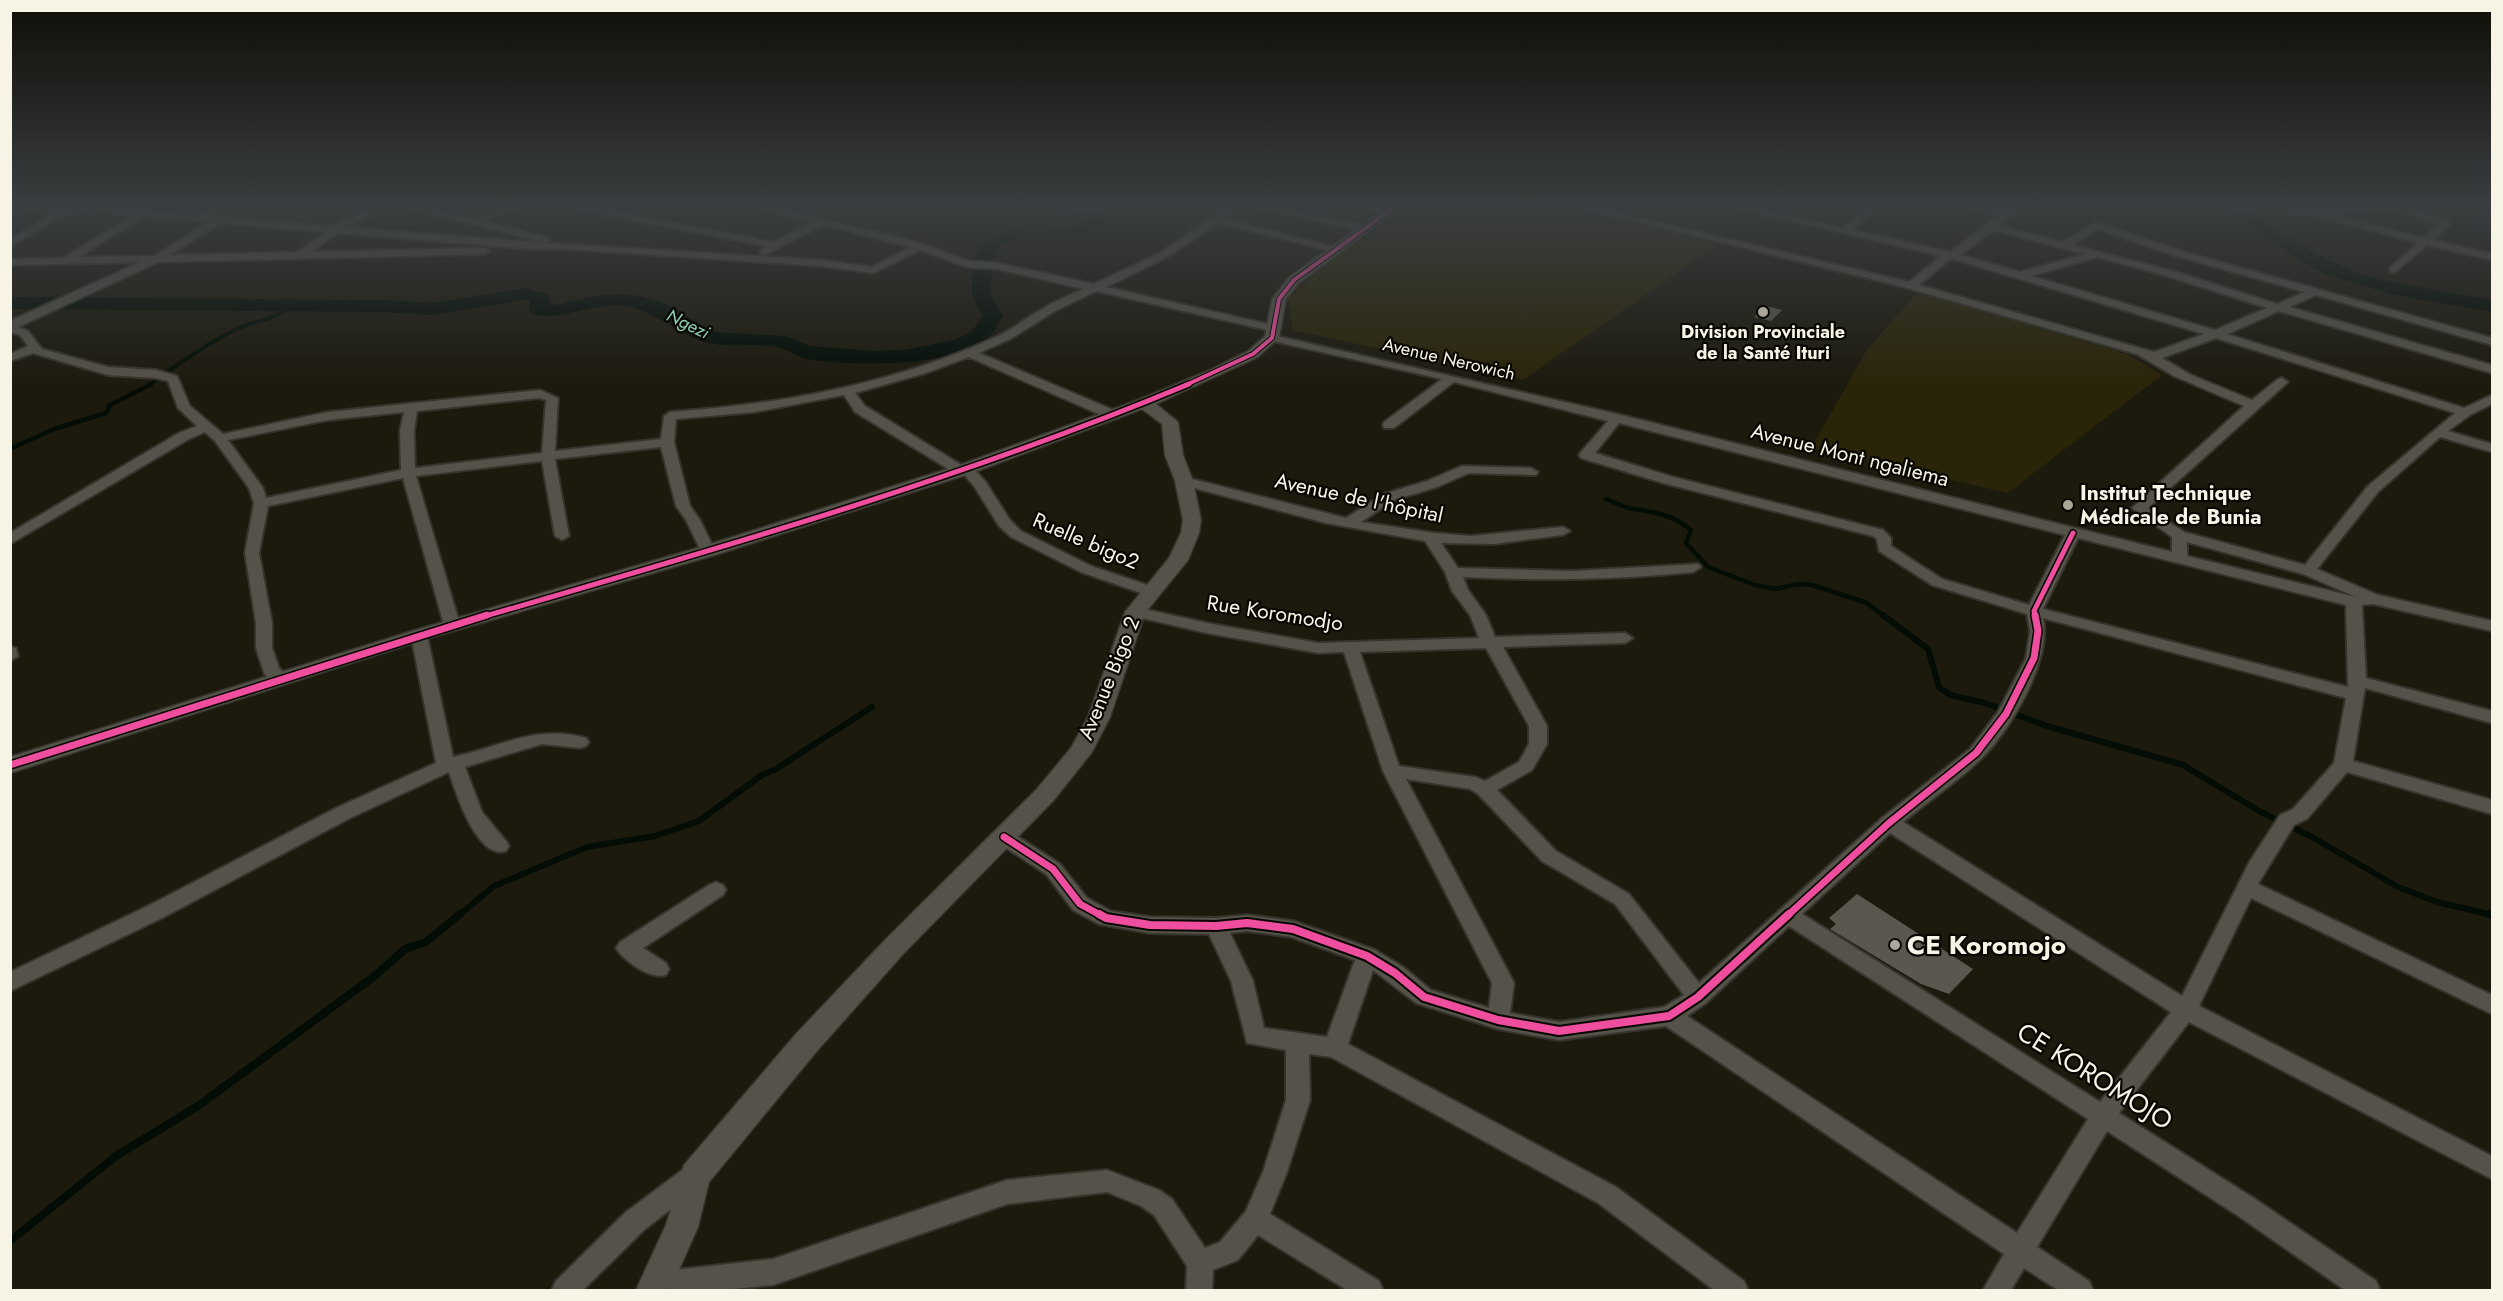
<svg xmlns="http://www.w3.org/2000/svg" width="2503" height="1301" font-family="Jost,sans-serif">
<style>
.built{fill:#2a2408}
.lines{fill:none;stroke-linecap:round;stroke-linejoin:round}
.stream-far3{stroke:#030d05;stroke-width:4}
.stream-far2{stroke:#030d05;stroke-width:4.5}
.stream-far1{stroke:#030d05;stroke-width:6}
.stream{stroke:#030d05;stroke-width:8}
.river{fill:#030d05;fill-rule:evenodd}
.building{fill:#5c574e}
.minor-casing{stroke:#35342c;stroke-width:4}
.tertiary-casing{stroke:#35342c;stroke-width:3}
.minor{fill:#555249;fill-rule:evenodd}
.tertiary{fill:#555249;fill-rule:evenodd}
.cycleway-far3-casing{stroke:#090702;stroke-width:6}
.cycleway-far2-casing{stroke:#090702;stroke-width:8}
.cycleway-far1-casing{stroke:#090702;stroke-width:10}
.cycleway-casing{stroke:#090702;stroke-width:12}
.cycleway-far3{stroke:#ef4d9e;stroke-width:4}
.cycleway-far2{stroke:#ef4d9e;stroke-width:5}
.cycleway-far1{stroke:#ef4d9e;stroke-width:7}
.cycleway{stroke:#ef4d9e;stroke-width:8}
.poi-dot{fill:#aaa79a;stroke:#090702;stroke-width:2}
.labels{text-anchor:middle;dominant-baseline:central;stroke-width:4.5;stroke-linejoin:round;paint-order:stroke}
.far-water-label{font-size:18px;font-style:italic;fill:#8fd0b3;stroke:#090702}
.far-poi-label{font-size:18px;font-weight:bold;fill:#f7f4e6;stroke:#090702}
.far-street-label{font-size:18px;fill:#f7f4e6;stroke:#090702}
.street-label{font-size:21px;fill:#f7f4e6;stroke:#090702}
.poi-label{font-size:21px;font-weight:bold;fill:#f7f4e6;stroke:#090702;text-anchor:start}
.near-poi-label{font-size:26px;font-weight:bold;fill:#f7f4e6;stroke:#090702;text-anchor:start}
.near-street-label{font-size:26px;fill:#f7f4e6;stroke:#090702}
</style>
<rect width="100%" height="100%" fill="#1c190d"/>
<path class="built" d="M1409 206H1566L1723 241 1523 380 1292 330 1289 298 1330 260Z
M1915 295H1925L2127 354 2162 375 2008 493 1811 448 1867 350Z"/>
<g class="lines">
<path class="stream-far3" d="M149 385C175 366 214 338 244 326 266 317 270 323 290 305"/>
<path class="stream-far2" d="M10 449 54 429 106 413 110 405 151 384
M1606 499C1615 502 1624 508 1633 509 1656 512 1673 515 1691 530L1686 543 1708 567 1755 585 1776 589 1798 584 1812 585 1867 603 1885 617"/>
<path class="stream-far1" d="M1883 615 1928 649 1939 687 1950 695 1985 703 2047 726 2183 765 2259 811 2312 837 2398 887 2437 902 2492 915
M458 916 494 886 587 847 655 836 699 821 762 775 776 769 872 707"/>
<path class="stream" d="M2489 914 2492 915
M10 1241 116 1156 198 1106 376 975 405 949 426 942 460 914"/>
<path class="river" d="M1053 206 1092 207 1098 208 1106 218C1087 245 1060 233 1032 235 1021 236 1010 242 1000 246L992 260 991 296 1003 316C998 324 992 336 984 341 943 368 853 366 806 359 796 357 790 350 781 348 756 342 728 349 704 342 676 333 655 311 626 306 593 301 564 322 532 314L529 310 530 301 525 300 432 315 383 312 10 309V297L383 300 432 303 525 288 547 294 550 298V304L557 305C599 294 629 287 671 307 687 315 700 326 716 332L785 336 810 346 874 351 904 350 955 340 972 331 983 316C969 293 971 294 973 268 975 238 1008 225 1035 225 1052 225 1075 232 1087 218L1055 210Z
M2227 206H2244L2315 254 2357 273 2390 282 2492 300V312L2390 294 2324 274 2302 262 2235 217Z"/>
</g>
<path class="building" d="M1766 306 1782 310 1771 321 1754 317Z
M1857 894 1973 969 1949 994 1921 984 1830 929 1836 924 1829 918Z"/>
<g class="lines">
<defs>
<path id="minor" d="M25 206C36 206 47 209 58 210 67 210 80 206 91 206L196 215 221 206H233L210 216 333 226 376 206H387L346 227 545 243 404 206C428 204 450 218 474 218 488 218 502 206 519 206L518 208 486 221 549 238 550 240 545 243 822 260 872 267 911 247 823 225 765 255 760 252 765 246 577 209 572 206H589L772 242 812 222 752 206H767L917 242 968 261 998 263 1094 284 1162 252 1228 206H1239L1223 218 1341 249 1336 252 1217 223 1169 256 1106 287 1276 326V330L1272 331 1096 291 1053 312 1012 338 979 353 1118 412 1119 415 1118 418H1108L969 357 926 373 855 393 865 406 963 466H971L985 481 1010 520 1021 531 1091 566 1156 588 1158 591 1156 594H1144L1081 572 1011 537 999 526 974 486 963 473H955L855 412 844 395 755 412 676 419 674 442 690 506 700 520 715 551 708 555 701 551 686 520 676 506 661 447 555 459 569 536 562 540 555 536 542 461 416 476 460 625 452 630 444 625 403 478 268 506 259 553 272 623V648L279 668 289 678 287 682 281 683 265 675 256 648V623L245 553 254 503 249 488 215 441 205 432 189 439 10 544V533L179 433 197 426 178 408 168 381 155 378 108 375 33 353 10 361V354L28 346 20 335 10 332V321L140 262 10 265V259L64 258 132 215 79 211 63 215 10 247V239L52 214 26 208ZM144 216 208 222 155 256 79 257ZM220 223 325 232 298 252 170 255ZM337 233 532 249H567L822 266 873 273 920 250 967 267 998 269 1084 289C1069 295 1053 302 1039 311 1025 319 1012 330 996 337 893 384 782 404 670 412L664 416 661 439 555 451 558 398 540 390 328 412 223 434 190 406 177 376 156 370 108 367 42 349 28 331 18 327 158 262 484 254 489 251 484 248 312 252ZM539 398 546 400 542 453 415 468 414 431 417 411ZM404 412 400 431 401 470 266 498 263 488 228 440 328 420Z
M1252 206H1269L1364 225 1369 228 1364 231Z
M1359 206H1376L1393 211 1388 214Z
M1574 206H1589L1909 282 1941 256 1728 206H1744L1843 228 1869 206H1878L1852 230 1951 252 1986 224 2000 215 1968 208 1967 206H1983L2006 210 2013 206H2022L1999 226 2062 242 2096 222 2181 251 2492 338V345L2316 295 2289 307 2492 365V373L2279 311 2227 334 2464 408 2492 395V404L2470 415 2448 431 2492 444V452L2440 437 2378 492 2317 569 2378 595 2492 621V631L2373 604 2362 605 2366 678 2492 711V723L2365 688 2353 761 2492 800V814L2347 772 2307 819 2294 825 2258 884 2492 995V1014L2251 898 2199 1006 2492 1156V1179L2189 1022 2119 1113 2255 1199 2376 1281 2380 1290H2345L2237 1215 2107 1131 2037 1247 2089 1281 2093 1290H2058L2024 1268 2011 1290H1983L2004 1254 1666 1026 1559 1040 1498 1029 1416 1003 1373 970 1348 1044 1616 1187 1744 1281 1748 1290H1714L1598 1203 1331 1057 1309 1054 1310 1100 1287 1172 1270 1214 1379 1281 1383 1290H1347L1258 1235 1238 1260 1213 1270 1212 1290H1186L1187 1266 1154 1215 1141 1206 1107 1192 1007 1204 773 1285 722 1290H645L643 1285 647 1276 656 1272 773 1259 1007 1180 1107 1170 1159 1190 1172 1199 1205 1248 1220 1242 1246 1211 1263 1172 1286 1100V1050L1247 1043 1231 981 1209 934 1150 933 1099 924 1073 910 1046 874 997 842 994 837 997 832 1004 830 1011 832 1060 864 1087 898 1110 911 1150 917 1216 918 1247 915 1293 921 1375 950 1403 967 1431 990 1489 1008 1492 983 1383 771 1344 652 1318 653 1207 633 1129 615 1127 612 1135 607 1207 623 1318 643 1479 638 1470 615 1452 591 1445 572 1425 541 1326 523 1179 484 1177 481 1179 478 1184 477 1346 518 1384 494 1427 481 1462 466 1531 468 1538 472 1536 475 1469 473 1437 487 1394 500 1361 522 1435 533 1471 536 1563 527 1570 531 1563 535 1494 544 1441 543 1458 568 1573 571 1698 564 1701 567 1693 572C1616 580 1540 581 1463 577L1468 590 1486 615 1495 637 1625 633 1633 638 1625 643 1503 647 1547 726V744L1532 770 1497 790 1556 851 1629 894 1699 983 1882 818 1970 749 1998 712 2026 658 2030 631 2027 614 1932 585 1879 551 1877 539 1873 536 1663 483 1581 458 1579 455 1581 452 1608 421 1454 382 1394 428H1384L1383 425 1384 422 1442 379 1268 340V336L1272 335 1617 414 2172 552V537L2132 508 2244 406 2174 376 2137 354 1908 288ZM2097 229 2173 255 2305 292 2277 304 2169 270 2072 245ZM1993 230 2085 254 2020 272 1961 255ZM2097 257 2161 274 2267 308 2215 330 2031 276ZM1953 259 2204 334 2154 352 1919 285 1948 261ZM2216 338 2455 413 2368 486 2305 565 2184 532 2148 508 2288 382 2282 378 2278 379 2252 400 2191 375 2162 358ZM1619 423 2065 535 2029 605 1942 579 1891 546V538L1883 530 1673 477 1595 453ZM2078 538 2346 605 2348 687 2043 609ZM2187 542 2303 574 2356 597 2187 556ZM2043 618 2346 698 2334 763 2293 809 2280 815 2250 861 2182 996 1903 822C1929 801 1958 781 1982 758 2011 729 2052 660 2043 618ZM1486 648 1529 726V744L1519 762 1485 781 1475 777 1399 766 1360 652ZM1406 779 1470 789 1478 794 1542 861 1615 904 1684 995 1664 1007 1559 1022 1510 1013 1514 983ZM1890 833 2171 1012 2100 1102 1802 914ZM1789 926 2088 1119 2017 1233 1687 1016 1706 1003ZM1247 931 1292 937 1355 960 1327 1037 1264 1028 1253 981 1230 933Z
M2403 206 2449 221V225L2433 240 2492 254V260L2427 245 2394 273 2390 272V268L2418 243 2307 213 2285 214 2280 211C2291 203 2384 205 2403 206ZM2397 210 2439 224 2423 238 2326 212Z
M419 630 427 635 453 757C501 747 536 724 586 738L589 742 586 746 580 748 542 744 465 767 482 812 506 841 509 846 506 851C477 860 456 793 449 772L350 818 162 918 10 991V972L148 906 336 808 436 763 411 635Z
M10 647 16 648 18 656 10 661Z
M716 882 723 885 726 890 723 895 643 948 666 963 669 969 666 975C651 980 624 961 616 948L620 942 709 885Z
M694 1165 703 1168 706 1176 703 1184 644 1230 583 1290H552L556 1281 626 1212 685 1168Z"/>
<path id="tertiary" d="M1389 206H1402L1299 283 1286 299 1279 338 1258 357 1156 404 1178 422 1183 455 1193 481 1201 520 1199 533 1188 560 1145 613 1110 717 1092 752 1053 801 904 953 816 1052 709 1182 698 1227 670 1290H636L666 1225 684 1165 796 1034 886 939 1037 789 1071 748 1088 717 1125 612 1169 558 1181 533 1183 520 1175 481 1165 455 1162 424 1142 409 972 473 715 555 426 639 10 773V757L412 631 701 547 960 465 1138 400 1208 371 1248 351 1265 336 1272 299 1289 277Z"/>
</defs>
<use href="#minor" class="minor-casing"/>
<use href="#tertiary" class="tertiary-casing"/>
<use href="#minor" class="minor"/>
<use href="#tertiary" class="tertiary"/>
<defs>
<path id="cycleway-far3" d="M1186 385 1253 354 1272 338 1279 299 1294 280 1396 206"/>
<path id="cycleway-far2" d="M482 617C720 548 960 480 1189 384
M2035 617 2034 611 2073 533"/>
<path id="cycleway-far1" d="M10 765 487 615
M1004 837 1053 869 1080 904 1102 916
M1787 916 1889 823 1976 753 2006 714 2034 658 2038 631 2035 615"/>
<path id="cycleway" d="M1099 914 1106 918 1150 925 1216 926 1247 923 1293 929 1367 956 1395 973 1424 997 1498 1020 1559 1031 1669 1016 1698 997 1789 914"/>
</defs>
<use href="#cycleway-far3" class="cycleway-far3-casing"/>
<use href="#cycleway-far2" class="cycleway-far2-casing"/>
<use href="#cycleway-far1" class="cycleway-far1-casing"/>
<use href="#cycleway" class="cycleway-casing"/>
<use href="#cycleway-far3" class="cycleway-far3"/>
<use href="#cycleway-far2" class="cycleway-far2"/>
<use href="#cycleway-far1" class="cycleway-far1"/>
<use href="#cycleway" class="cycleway"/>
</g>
<linearGradient id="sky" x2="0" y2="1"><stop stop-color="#0f0e07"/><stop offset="0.53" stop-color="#3a3e40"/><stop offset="1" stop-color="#3a3e40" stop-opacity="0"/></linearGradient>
<rect width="2503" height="388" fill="url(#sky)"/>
<g class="poi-dot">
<circle cx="1763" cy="312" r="6"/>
<circle cx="2068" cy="505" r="6"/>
<circle cx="1895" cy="945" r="6"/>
</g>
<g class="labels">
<g class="far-water-label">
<text transform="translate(688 324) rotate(26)">Ngezi</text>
</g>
<g class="far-poi-label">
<text x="1763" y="332">Division Provinciale<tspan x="1763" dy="21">de la Santé Ituri</tspan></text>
</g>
<g class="far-street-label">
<text transform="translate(1449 359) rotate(13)">Avenue Nerowich</text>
</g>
<g class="street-label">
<text transform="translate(1850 455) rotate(14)">Avenue Mont ngaliema</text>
<text transform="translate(1359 498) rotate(12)">Avenue de l'hôpital</text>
<text transform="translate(1086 541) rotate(23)">Ruelle bigo2</text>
<text transform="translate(1275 613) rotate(9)">Rue Koromodjo</text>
<text transform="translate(1109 678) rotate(-68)">Avenue Bigo 2</text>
</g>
<g class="poi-label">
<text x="2080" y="493">Institut Technique<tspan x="2080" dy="24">Médicale de Bunia</tspan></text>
</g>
<g class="near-poi-label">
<text x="1907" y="945">CE Koromojo</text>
</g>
<g class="near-street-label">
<text transform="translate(2095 1076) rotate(32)">CE KOROMOJO</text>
</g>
</g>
<rect width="2503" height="1301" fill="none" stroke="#f7f4e6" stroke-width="24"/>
</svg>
